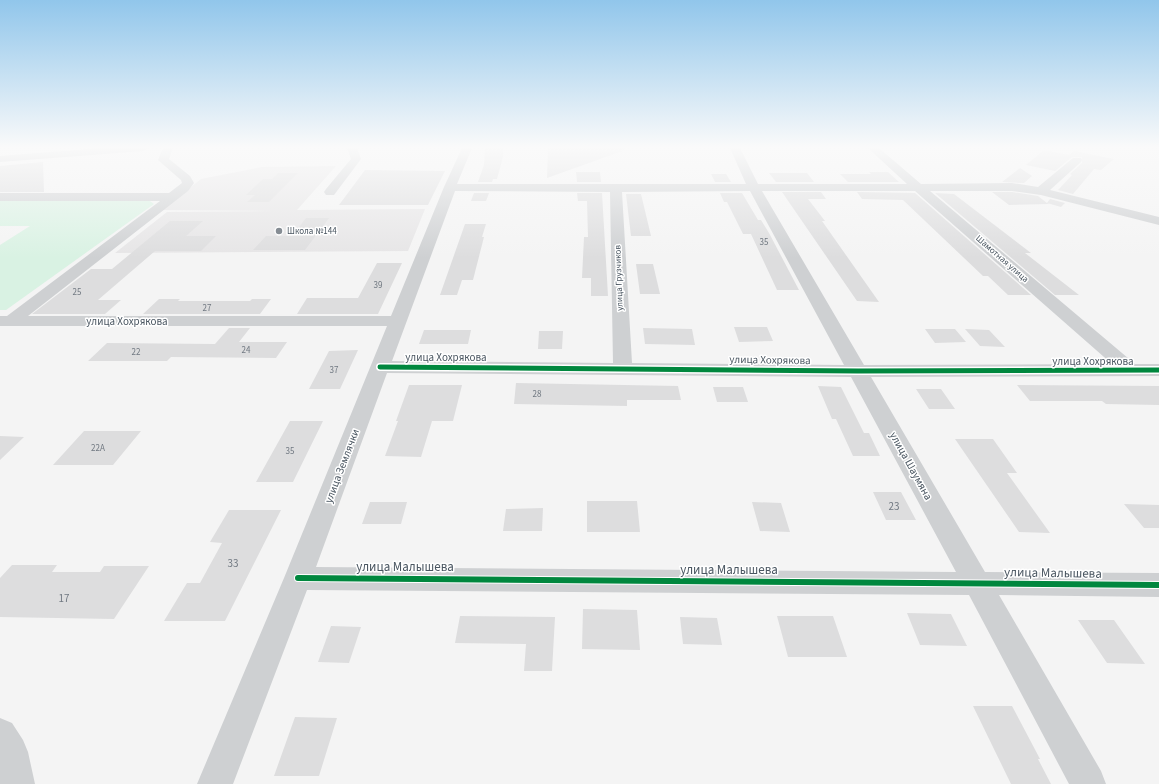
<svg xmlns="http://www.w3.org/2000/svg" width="1159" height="784" font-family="'Source Sans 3',sans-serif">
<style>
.education{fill:#e6e5e6}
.green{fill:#d9f2e3}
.building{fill:#ddddde}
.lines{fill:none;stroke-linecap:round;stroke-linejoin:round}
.minor{fill:#ced0d2;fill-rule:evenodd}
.cycleway-far1-casing{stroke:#fff;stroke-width:8}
.cycleway-casing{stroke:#fff;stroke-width:8}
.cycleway-far1{stroke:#00873e;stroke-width:5}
.cycleway{stroke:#00873e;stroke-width:6}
.poi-dot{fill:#868d94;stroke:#fff;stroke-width:1.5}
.labels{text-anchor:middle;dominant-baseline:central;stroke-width:3;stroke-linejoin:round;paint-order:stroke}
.far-poi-label{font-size:9px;fill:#4a5661;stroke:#fff;text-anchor:start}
.number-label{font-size:9px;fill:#707881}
.far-street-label{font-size:9px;fill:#4a5661;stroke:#fff}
.street-label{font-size:11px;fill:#4a5661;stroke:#fff}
.near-number-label{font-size:11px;fill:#707881}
.near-street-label{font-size:13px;fill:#4a5661;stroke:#fff}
</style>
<rect width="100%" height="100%" fill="#f4f4f4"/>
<path class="education" d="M336 166 297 210 425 209 408 251 115 253 167 212 273 211 162 210 201 179 262 167Z"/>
<path class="green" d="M0 199H147L154 204 6 310H0V245L30 226H0Z"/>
<path class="building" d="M485 148H503V157L497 179H493L492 182H478L484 165Z
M548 148H624L625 150 547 178Z
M1044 150 1069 155 1074 151 1114 159 1101 170 1094 169 1073 194 1058 190 1072 175 1070 174 1082 163V157H1072L1055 171 1026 165Z
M43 162 44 192H0V166Z
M1020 168 1032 176 1024 183 1002 182Z
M365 170 445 171 428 205H339Z
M576 172H600L601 182H577Z
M869 172H888L899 182H848L840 174H871Z
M278 173H298L269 202H247L255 195H246L263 179H272Z
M769 173H807L814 182H776Z
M711 174H726L731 182H715Z
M782 192H821L826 199H808L825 221H822L879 302 857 301Z
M857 192 915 193 1031 295H1008L988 276H983L903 200 862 199Z
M992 192H1012L1038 196 1047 203 1050 199 1065 203 1061 207 1047 203 1049 204 1009 205Z
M474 193H489L486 201H471Z
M577 193H602L608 296H591V278H582L584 237H588L587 201H578Z
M720 193H742L758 220H761L769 233 799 290H777L751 234H743L727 202H724Z
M935 193 954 194 1031 253H1025L1079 295H1055Z
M626 194H641L651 236H631Z
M306 218H329L305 250H253L266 236H292Z
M170 221H203L186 236H216L201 251H155L98 300H121L105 314H32L91 269H112Z
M465 224H486L482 237H484L473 280H462L457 295H440Z
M377 263H402L378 314H297L307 298H358Z
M636 264H653L660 294H640Z
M159 299H180L178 301H250L252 299H271L260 314H143Z
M734 327H767L773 341 739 342Z
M229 328H250L239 342H287L276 358 171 357 167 361H88L107 343 215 344Z
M643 328 692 329 695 345 645 344Z
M925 329H955L966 342 935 343Z
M965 329 989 330 1005 347 980 346Z
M424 330H471L468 344H419Z
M539 331H563L562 349H538Z
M358 350 340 389H309L329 351Z
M516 383 678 386 681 400H627V406L514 404Z
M409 385H462L453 421H432L421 457 385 456 398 421H396Z
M1017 385 1159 386V405L1106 404 1102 401H1030Z
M818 386 841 387 864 433H869L880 456H853L836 419H832Z
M713 387H743L748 402H717Z
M916 389H941L955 409H929Z
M290 421H323L293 482H256Z
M84 431H141L113 465H53Z
M0 436 24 437 0 460Z
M955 439H993L1017 473H1007L1050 533 1019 532Z
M873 492H901L916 520H886Z
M587 501H637L640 532H587Z
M370 502H407L401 524H362Z
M752 502 781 503 790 532 760 531Z
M1124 504 1159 505V528H1144Z
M543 508 542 531H503L506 509Z
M229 510H281L225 621H164L187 583H200L222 543 210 542Z
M12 565H57L52 572H100L104 566H149L114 619 0 617V578Z
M583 609 637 610 640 650 582 649Z
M907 613 951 614 967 646 920 645Z
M460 616 555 617 552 671H524L526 644 455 643Z
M777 616H833L847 657H788Z
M680 617 717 618 722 645 683 644Z
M1078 620H1114L1145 664 1107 663Z
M331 626 361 627 349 663 318 662Z
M973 706H1012L1040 759H1038L1051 784H1011Z
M295 717 337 718 319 776H274Z"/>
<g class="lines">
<path class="minor" d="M101 148H149L144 151 0 162V156Z
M163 148H173L169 159 190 176 194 183 188 191 28 316H391L444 187 462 148H472L457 184H746L730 148H740L758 184H907L868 148H879L921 184 1012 183 1038 187 1073 158H1081L1082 160 1081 162 1050 190 1159 217V225L1041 195 1012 191H930L1135 364H1159V376L871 377 985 572 1159 573V597L999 595 1101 771 1106 784H1069L969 595 307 590 233 784H197L284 578 387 326H0V316H7L160 201H0V193H169L182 183 181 180 158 160ZM455 191 610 192 613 363 392 361ZM750 191 844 365 632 363 622 192ZM762 191H915L1112 364 864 365ZM387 373 851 377 956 572 316 567Z
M347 148H357L361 159 334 195H326L324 192 326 189 351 159Z
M0 718 12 723 23 740 28 752 35 784H0Z"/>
<defs>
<path id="cycleway-far1" d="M380 367 858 371 1159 370"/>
<path id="cycleway" d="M298 578 1159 585"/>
</defs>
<use href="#cycleway-far1" class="cycleway-far1-casing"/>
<use href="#cycleway" class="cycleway-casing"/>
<use href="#cycleway-far1" class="cycleway-far1"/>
<use href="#cycleway" class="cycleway"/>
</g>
<linearGradient id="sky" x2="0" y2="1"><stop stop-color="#91c6eb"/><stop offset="0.57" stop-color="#fafafa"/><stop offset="1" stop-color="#fafafa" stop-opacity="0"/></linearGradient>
<rect width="1159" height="258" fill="url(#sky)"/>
<circle class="poi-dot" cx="279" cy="231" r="4"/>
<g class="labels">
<g class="far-poi-label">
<text x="287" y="231">Школа №144</text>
</g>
<g class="number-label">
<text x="764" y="242">35</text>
<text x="378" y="285">39</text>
<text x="77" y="292">25</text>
<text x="207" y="308">27</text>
<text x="246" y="350">24</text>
<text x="136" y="352">22</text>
<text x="334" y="370">37</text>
<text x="537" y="394">28</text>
<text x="98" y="448">22А</text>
<text x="290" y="451">35</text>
</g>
<g class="far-street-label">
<text transform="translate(1002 259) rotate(41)">Шамотная улица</text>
<text transform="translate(619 278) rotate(-92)">улица Грузчиков</text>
</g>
<g class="street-label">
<text x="127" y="321">улица Хохрякова</text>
<text x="446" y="357">улица Хохрякова</text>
<text transform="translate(770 360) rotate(1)">улица Хохрякова</text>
<text x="1093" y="361">улица Хохрякова</text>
<text transform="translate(342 466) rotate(-69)">улица Землячки</text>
<text transform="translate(911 466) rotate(61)">улица Шаумяна</text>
</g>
<g class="near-number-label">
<text x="894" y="506">23</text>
<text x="233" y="563">33</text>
<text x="64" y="598">17</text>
</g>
<g class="near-street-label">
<text x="405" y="567">улица Малышева</text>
<text x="729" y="570">улица Малышева</text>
<text transform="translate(1053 573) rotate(1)">улица Малышева</text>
</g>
</g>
</svg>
